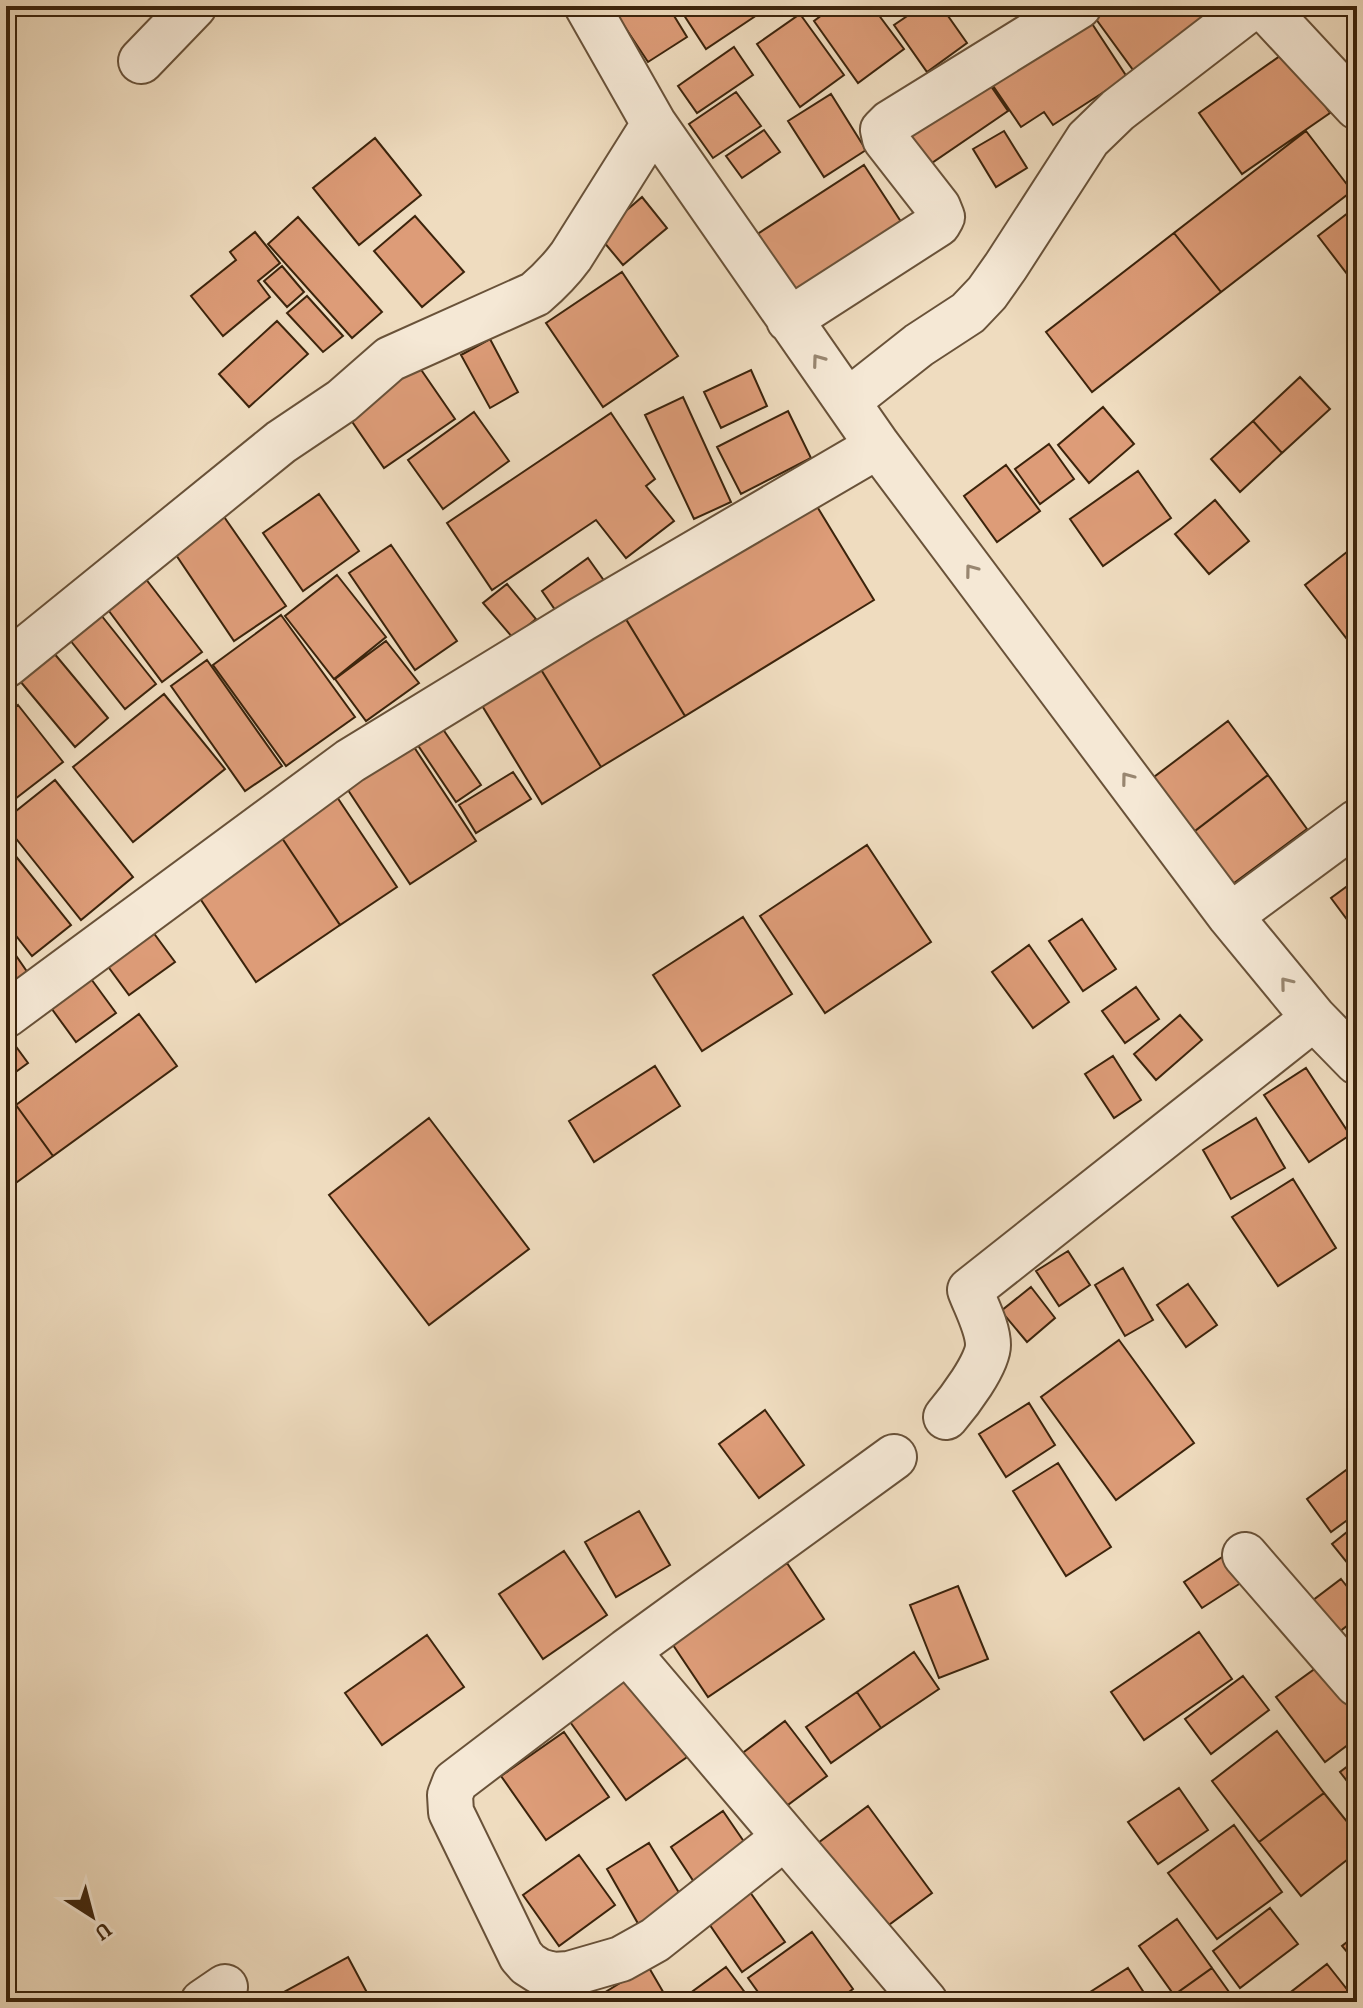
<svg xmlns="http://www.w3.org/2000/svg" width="1363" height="2008" font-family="Alegreya,serif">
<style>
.building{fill:#dd9c78;stroke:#3c240c;stroke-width:2}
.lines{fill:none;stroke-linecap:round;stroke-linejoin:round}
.minor-casing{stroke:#695239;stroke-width:48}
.minor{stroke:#f5e8d5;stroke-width:44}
.oneway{stroke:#988670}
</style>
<rect width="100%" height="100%" fill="#efdcbf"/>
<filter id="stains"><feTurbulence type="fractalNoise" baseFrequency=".0025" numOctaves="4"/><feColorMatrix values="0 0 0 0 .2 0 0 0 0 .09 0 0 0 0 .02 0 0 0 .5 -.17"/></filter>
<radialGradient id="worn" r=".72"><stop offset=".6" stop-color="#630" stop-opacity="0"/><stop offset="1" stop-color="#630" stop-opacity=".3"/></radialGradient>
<path class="building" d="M611 6H668L687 37 648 62Z
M678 6H760L763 11 706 49Z
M834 6H872L904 49 858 83 814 21Z
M922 6H941L967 43 927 72 894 25Z
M1105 6H1228L1136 74 1093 15Z
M1085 13 1127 77 1053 125 1044 112 1021 127 987 77Z
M800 14 844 75 800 107 757 44Z
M734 47 753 75 697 113 678 86Z
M1287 51 1330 113 1242 174 1199 113Z
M984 76 1008 111 923 169 900 134Z
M736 92 761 126 713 158 689 124Z
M831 94 866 150 824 177 788 121Z
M764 130 780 152 742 178 726 156Z
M1004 131 1027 168 996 187 973 149Z
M1306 131 1352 191 1221 292 1174 233Z
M375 138 421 195 359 245 313 188Z
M864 165 909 234 787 313 742 244Z
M642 197 667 228 623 265 598 235Z
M1357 206V287L1318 236Z
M415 216 464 272 422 307 374 251Z
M298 217 382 312 352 338 268 244Z
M255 232 280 263 258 281 270 297 223 336 191 296 236 260 230 252Z
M1174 233 1221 292 1092 392 1046 332Z
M282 266 304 292 287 307 264 281Z
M622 272 678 356 603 407 546 323Z
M307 296 343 336 323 352 287 313Z
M277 321 308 354 249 407 219 374Z
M490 339 518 392 490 408 461 355Z
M413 358 455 419 384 468 342 407Z
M751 370 767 406 721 428 704 392Z
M1300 377 1330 409 1282 453 1253 421Z
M683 397 731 502 694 519 645 415Z
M1103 407 1134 444 1089 483 1058 445Z
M788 411 811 458 741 494 717 447Z
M474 412 509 461 443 509 408 460Z
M611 413 655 479 646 486 674 521 626 558 596 520 492 590 447 523Z
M1253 421 1282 453 1240 492 1211 459Z
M1049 444 1074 479 1040 504 1015 469Z
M1006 465 1040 511 997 542 964 496Z
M1138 471 1171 518 1103 566 1070 519Z
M319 494 359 551 303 591 263 533Z
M810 495 874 600 685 716 621 611Z
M1215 500 1249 541 1209 574 1175 534Z
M220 511 286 606 234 641 170 546Z
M1357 544V652L1305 585Z
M391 545 457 641 415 670 349 573Z
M588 558 605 582 558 614 542 591Z
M142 574 202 652 162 682 103 603Z
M337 575 386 637 334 679 285 616Z
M507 584 536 619 513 638 483 603Z
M97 610 156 684 125 709 66 635Z
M621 611 685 716 601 767 537 663Z
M281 615 355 717 286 766 213 665Z
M43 640 108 718 75 747 10 669Z
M386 641 419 683 366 721 335 679Z
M207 660 282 766 245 791 171 686Z
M537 663 601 767 542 804 478 699Z
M164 694 225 769 133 842 73 767Z
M18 705 63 762 6 806V714Z
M1228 721 1268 775 1191 834 1150 780Z
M438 722 481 785 456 802 413 738Z
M412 744 476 841 410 884 346 787Z
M513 772 531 799 476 833 459 805Z
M1268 775 1307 829 1230 886 1191 834Z
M55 780 133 877 81 920 6 826V819Z
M331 788 397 887 340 925 274 826Z
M274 826 340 925 256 982 189 882Z
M6 844 71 925 32 956 6 923Z
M867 845 931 942 825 1013 760 916Z
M1357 879V933L1331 898Z
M743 917 792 994 702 1051 653 975Z
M1082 919 1116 969 1083 991 1049 941Z
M147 924 175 962 129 995 101 957Z
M6 941 30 976 6 992Z
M1029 945 1069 1002 1033 1028 992 972Z
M86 972 116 1013 76 1042 46 1001Z
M1136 987 1159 1019 1125 1043 1102 1011Z
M139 1014 177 1066 53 1156 16 1105Z
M1180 1015 1202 1040 1156 1080 1134 1054Z
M9 1037 28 1063 6 1079V1040Z
M1113 1056 1141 1100 1114 1118 1085 1074Z
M655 1066 680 1106 594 1162 569 1121Z
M1306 1068 1350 1135 1309 1162 1264 1095Z
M16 1105 53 1156 6 1190V1113Z
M429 1118 529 1249 429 1325 329 1195Z
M1256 1118 1285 1168 1231 1199 1203 1150Z
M1293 1179 1336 1248 1278 1286 1232 1217Z
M1068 1251 1090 1285 1059 1306 1036 1271Z
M1123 1268 1153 1320 1125 1336 1095 1285Z
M1188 1284 1217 1325 1186 1347 1157 1305Z
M1031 1287 1055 1318 1027 1342 1001 1311Z
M1119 1340 1194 1443 1116 1500 1041 1397Z
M1029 1403 1055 1445 1006 1477 979 1434Z
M765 1410 804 1465 759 1498 719 1444Z
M1357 1462V1513L1331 1532 1307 1499Z
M1058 1463 1111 1547 1066 1576 1013 1491Z
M639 1511 670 1565 616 1597 585 1542Z
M1357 1524V1575L1332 1544Z
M1233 1550 1250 1577 1202 1608 1184 1582Z
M564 1551 607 1615 543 1659 499 1594Z
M787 1563 824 1619 708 1697 671 1642Z
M1341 1579 1357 1599V1618L1330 1639 1304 1607Z
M958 1586 988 1659 939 1678 910 1605Z
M1199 1632 1232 1679 1144 1740 1111 1692Z
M427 1635 464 1687 382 1745 345 1693Z
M914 1652 939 1689 881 1728 857 1692Z
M1327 1660 1357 1700V1738L1325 1762 1276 1697Z
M631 1673 690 1755 626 1800 568 1719Z
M1243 1676 1269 1710 1211 1754 1185 1719Z
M857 1692 881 1728 831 1763 806 1727Z
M785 1721 827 1776 781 1810 740 1755Z
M1277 1731 1324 1793 1259 1842 1212 1781Z
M564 1732 609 1797 546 1840 501 1776Z
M1357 1759V1794L1340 1772Z
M1179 1788 1208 1830 1158 1864 1128 1822Z
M1324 1793 1357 1834V1852L1301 1896 1259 1842Z
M868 1806 932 1893 882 1930 818 1843Z
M723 1811 749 1849 696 1885 671 1847Z
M1234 1825 1282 1892 1217 1939 1168 1873Z
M649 1843 684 1901 640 1927 607 1869Z
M579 1855 615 1905 559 1946 523 1895Z
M745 1885 785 1942 742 1972 703 1915Z
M1270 1908 1298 1944 1240 1988 1213 1951Z
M1177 1919 1212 1968 1174 1995 1139 1946Z
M812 1932 853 1989 835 2002H765L748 1978Z
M1357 1934V1964L1342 1946Z
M348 1957 372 2002H285L280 1994Z
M1327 1964 1357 2002H1293L1287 1995Z
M648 1966 669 2002H596L594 1999Z
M726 1967 752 2002H684L682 1999Z
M1128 1968 1150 2002H1093L1087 1994Z
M1212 1968 1234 1999 1230 2002H1179L1174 1995Z
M559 1984 568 2002H525Z"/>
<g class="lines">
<defs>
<path id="minor" d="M587 6 654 124 878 446 1230 916 1314 1018 1357 1062
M1263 6 1357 107
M141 61 194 6
M789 320 938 224 942 217 938 207 885 139 883 130 890 123 1079 6
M848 401 919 345 968 313 987 293 1006 266 1088 139 1118 110 1244 13 1253 9H1266
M6 665 281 442 342 401 390 359 535 294C549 282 560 271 571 256L654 124
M1230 916 1357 822
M6 1015 350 761 582 619 878 446
M946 1417C958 1403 988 1364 988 1345 988 1328 976 1306 970 1290L1314 1018
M894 1457 627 1651 925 2002
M1245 1555 1357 1684
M627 1651 455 1782 450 1795 451 1812 521 1956 528 1964 539 1971 553 1975 569 1974 621 1959 655 1940 785 1837
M203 2002 225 1987"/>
</defs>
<use href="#minor" class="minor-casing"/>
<use href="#minor" class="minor"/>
</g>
<defs><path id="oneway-chevron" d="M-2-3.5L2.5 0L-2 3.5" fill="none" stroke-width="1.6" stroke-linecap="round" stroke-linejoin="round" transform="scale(2)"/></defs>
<g class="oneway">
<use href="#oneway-chevron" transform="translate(818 360) rotate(-126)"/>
<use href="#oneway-chevron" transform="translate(971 570) rotate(-127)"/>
<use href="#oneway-chevron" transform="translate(1127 778) rotate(-127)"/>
<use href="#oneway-chevron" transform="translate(1286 983) rotate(-129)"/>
</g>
<rect width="1363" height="2008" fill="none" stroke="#efdcbf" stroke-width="32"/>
<rect x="8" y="8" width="1347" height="1992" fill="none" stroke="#3c240c" stroke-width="4"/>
<rect x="16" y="16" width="1331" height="1976" fill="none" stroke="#3c240c" stroke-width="2"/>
<g transform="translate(92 1916) rotate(144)" stroke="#f5e8d5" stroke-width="6" paint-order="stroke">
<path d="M0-6L14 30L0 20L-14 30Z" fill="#3c240c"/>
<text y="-12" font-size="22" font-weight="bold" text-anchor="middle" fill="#3c240c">U</text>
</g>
<rect width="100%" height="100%" filter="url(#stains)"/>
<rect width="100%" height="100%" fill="url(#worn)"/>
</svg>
